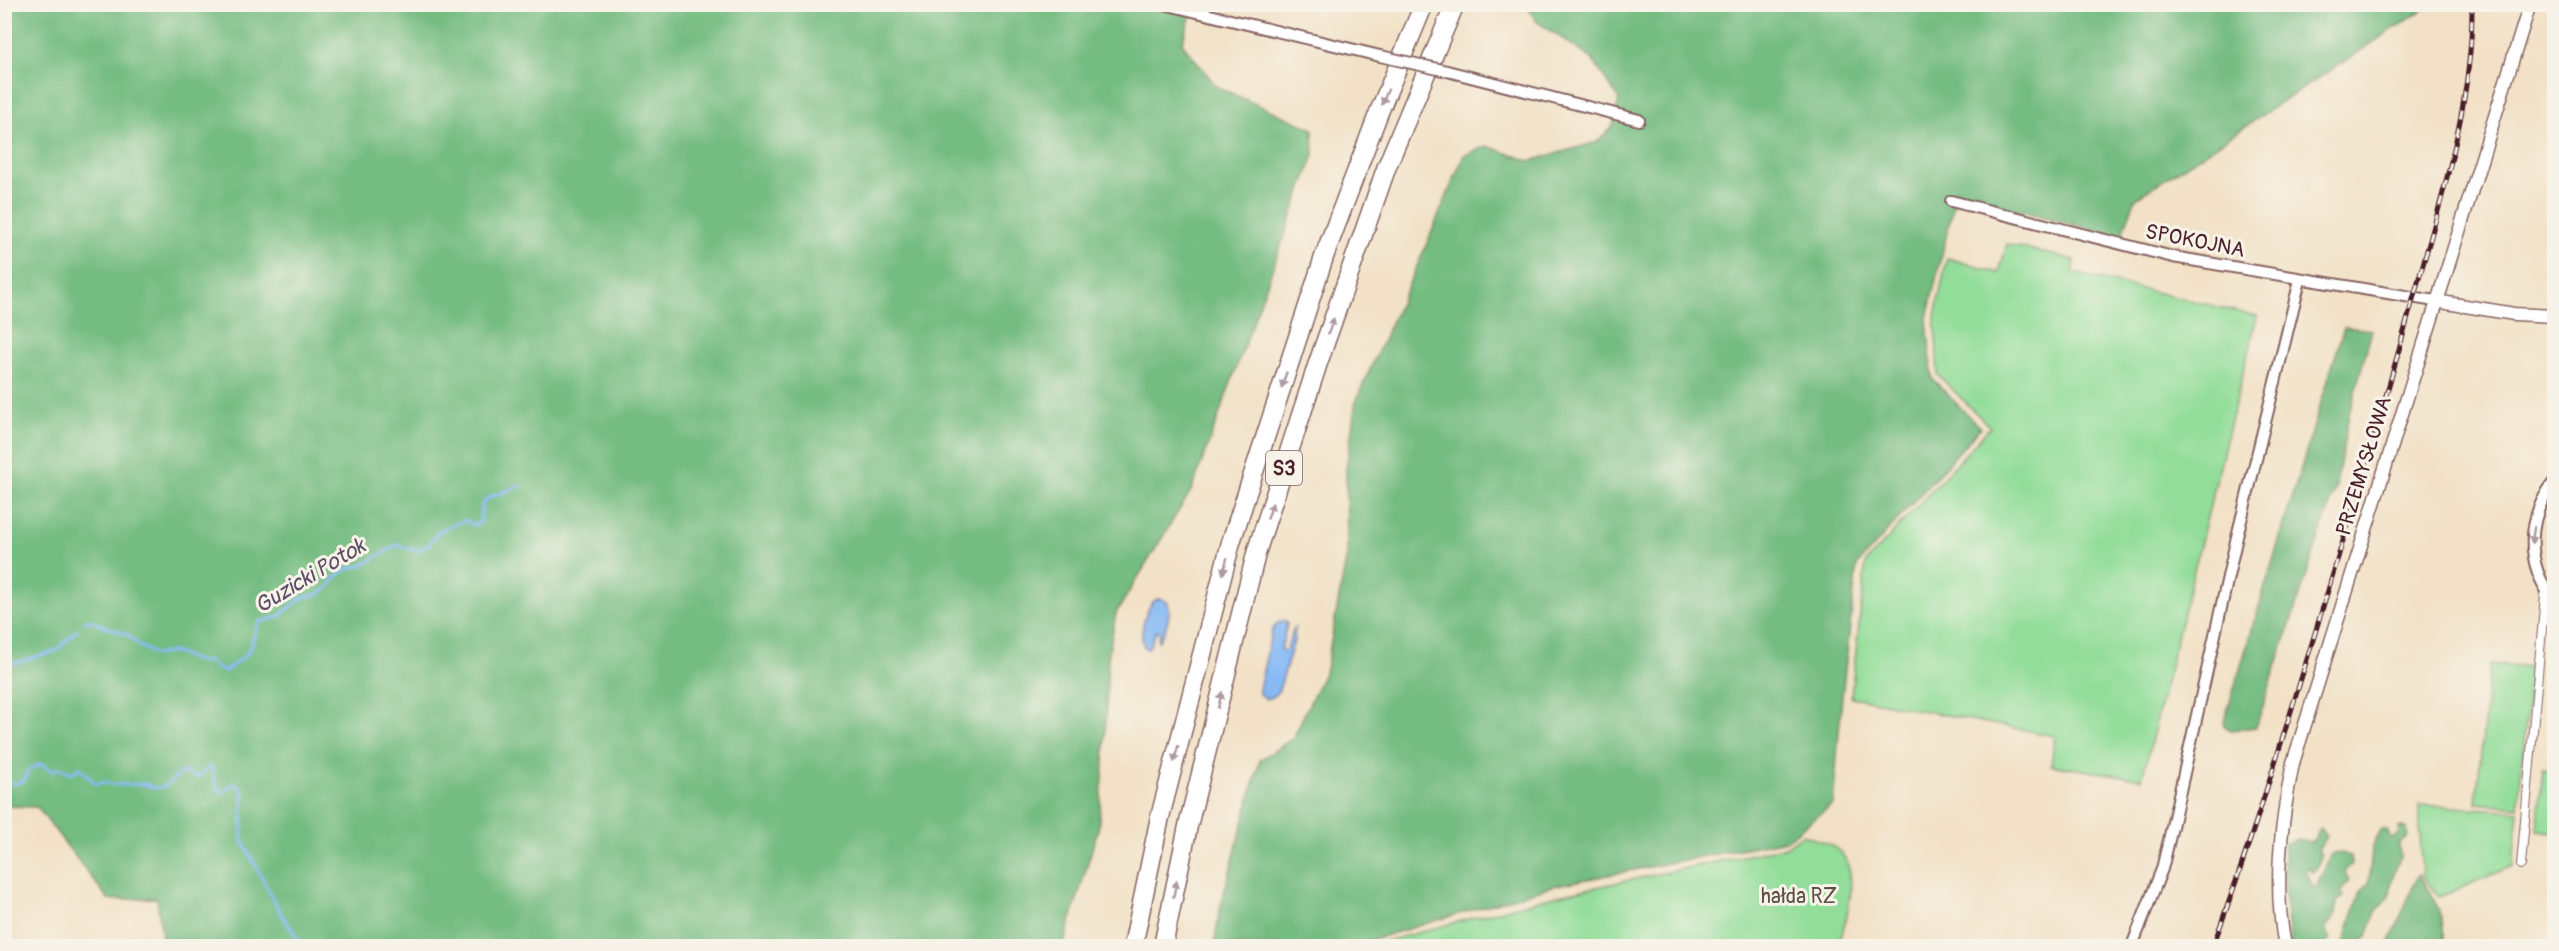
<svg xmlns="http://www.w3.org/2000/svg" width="2559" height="951" font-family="Pangolin,sans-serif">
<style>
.green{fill:#92dd99;stroke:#6e7e62;stroke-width:1.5}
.forest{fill:#75bc81;stroke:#606e56;stroke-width:1.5}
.water{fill:#87baf4;stroke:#686c90;stroke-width:1.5}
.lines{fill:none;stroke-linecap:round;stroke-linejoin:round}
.stream{stroke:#87baf4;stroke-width:3}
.pedestrian-casing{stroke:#856361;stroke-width:10}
.minor-casing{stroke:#856361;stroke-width:14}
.tertiary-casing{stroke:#856361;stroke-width:15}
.motorway-casing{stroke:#856361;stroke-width:21}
.pedestrian{stroke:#fff;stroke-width:8}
.minor{stroke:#fff;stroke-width:10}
.tertiary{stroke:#fff;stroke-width:12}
.motorway{stroke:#fff;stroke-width:18}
.rail-casing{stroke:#4a1f2b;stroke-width:5}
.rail{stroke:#f7f3e8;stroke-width:3;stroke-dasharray:9;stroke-linecap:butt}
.minor-bridge-casing{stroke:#856361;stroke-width:14;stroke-linecap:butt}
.minor-bridge{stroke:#fff;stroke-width:10}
.oneway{fill:#ae9aa0}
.labels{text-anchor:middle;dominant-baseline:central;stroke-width:6;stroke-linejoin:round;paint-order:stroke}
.shield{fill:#f7f3e8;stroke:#7e5f64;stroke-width:1.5}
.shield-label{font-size:20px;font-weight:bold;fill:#4a1f2b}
.street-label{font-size:21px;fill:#4a1f2b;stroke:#f7f3e8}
.park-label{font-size:21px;fill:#5c4e46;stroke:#f7f3e8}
.water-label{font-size:22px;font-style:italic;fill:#5c4e67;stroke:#f7f3e8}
</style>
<rect width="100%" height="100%" fill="#f7f3e8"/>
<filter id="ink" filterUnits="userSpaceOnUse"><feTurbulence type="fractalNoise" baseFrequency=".0167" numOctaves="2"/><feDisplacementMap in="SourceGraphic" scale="12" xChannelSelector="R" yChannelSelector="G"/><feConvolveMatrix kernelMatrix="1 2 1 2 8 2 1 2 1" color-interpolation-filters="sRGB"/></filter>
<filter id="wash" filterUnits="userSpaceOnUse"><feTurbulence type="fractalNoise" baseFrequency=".008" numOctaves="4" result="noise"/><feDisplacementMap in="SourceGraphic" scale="24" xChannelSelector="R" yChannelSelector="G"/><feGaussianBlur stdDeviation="1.35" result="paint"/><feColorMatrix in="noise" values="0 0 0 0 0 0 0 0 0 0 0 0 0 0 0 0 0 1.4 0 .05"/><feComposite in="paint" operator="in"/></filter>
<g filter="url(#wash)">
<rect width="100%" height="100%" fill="#f2e1c6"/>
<path class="green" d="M2007 244 2075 260 2073 273 2257 316 2142 779 2051 765 2055 736 1851 697 1866 562 1990 427 1938 375 1935 316 1947 258 1999 273Z
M2490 664 2531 667 2518 807 2476 803Z
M2543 769 2554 771V832L2537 830Z
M2419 805 2518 811 2513 866 2439 897 2422 876Z
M1802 835C1814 839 1830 842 1840 852 1861 873 1846 922 1838 946H1368L1554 896 1786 847Z"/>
<path class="forest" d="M5 5H1194L1182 43 1217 87 1313 129 1314 155 1192 489 1116 613 1108 657 1104 765 1098 829 1063 946H163L157 898 109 900 37 807 5 806Z
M1526 5H2430L2136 198 2121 237 1956 194 1927 318 1932 378 1980 428 1857 565 1842 696 1833 804 1786 840 1552 886 1351 946H1214L1220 908 1260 760 1293 738 1326 669 1347 554 1346 469 1356 400 1422 255 1464 155 1487 146 1530 161 1597 142 1613 126 1619 99 1592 59 1536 21Z
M2344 327 2372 330 2349 414 2336 486 2256 727 2231 730 2223 725Z
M2399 827 2406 828 2408 837 2399 844 2400 857 2391 883 2390 896 2376 911 2367 936 2362 939 2360 946H2343L2360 892 2369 883 2372 849 2381 830H2387L2391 839 2398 835Z
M2321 828 2327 837 2318 850 2321 855 2317 869 2312 872 2309 868 2306 869 2312 886 2316 888 2331 854 2342 853 2351 856 2352 864 2346 869 2345 873 2349 880 2341 891 2344 897 2337 901 2334 918 2325 928 2330 939 2324 946H2291L2285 900 2284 845 2298 839 2312 842Z
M2418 875C2432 894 2450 923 2441 946H2388Z"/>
<path class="water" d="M1157 599H1162L1168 603C1172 614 1165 633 1158 642L1160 631 1157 630 1148 649H1146C1137 639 1145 605 1157 599Z
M1285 621 1287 624 1281 650 1286 651 1295 626 1294 641 1279 690 1273 697 1266 699 1259 694V689L1272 630 1278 623Z"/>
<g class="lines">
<path class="stream" d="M84 623 88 620 128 635 140 646 156 655 173 652 201 662 210 661 217 669 226 671C234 662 247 658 251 646 254 638 255 630 259 622L278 617 302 598 319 594 329 587 335 578 347 569 363 565 397 545 418 551 429 544 440 530 466 520 474 525 480 523 482 504 490 497 520 486
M4 661 16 663 56 651 77 630
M4 778 15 784 25 780 29 769 42 764 52 771 58 768 72 773 80 768 96 784 105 782 115 785 146 784C160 795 172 781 183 771L197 778 210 766C217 775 211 786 223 792L228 787 236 784 243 791 242 840 280 912 301 944"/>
</g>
</g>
<g filter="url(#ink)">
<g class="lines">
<defs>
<path id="pedestrian" d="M2521 865 2545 595 2548 593"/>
<path id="minor" d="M1164 4 1380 56
M1447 71 1639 120
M1951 201 2173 257 2435 301
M2554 482C2526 519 2525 564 2554 601
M2132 946 2162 869 2169 840 2236 541 2300 280"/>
<path id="tertiary" d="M2435 301 2514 314 2554 316
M2285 946C2273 886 2281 822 2293 763L2530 4"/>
<path id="motorway" d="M1133 946 1160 817 1231 542 1325 254 1379 112 1424 4
M1163 946 1188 826 1257 550 1318 363 1387 166 1455 4"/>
</defs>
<use href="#pedestrian" class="pedestrian-casing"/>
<use href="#minor" class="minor-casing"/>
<use href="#tertiary" class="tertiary-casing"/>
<use href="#motorway" class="motorway-casing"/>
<use href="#pedestrian" class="pedestrian"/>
<use href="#minor" class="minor"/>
<use href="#tertiary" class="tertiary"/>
<use href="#motorway" class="motorway"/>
<defs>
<path id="rail" d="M2213 946C2248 851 2278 754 2308 656 2342 545 2376 434 2407 321 2435 218 2473 112 2472 4"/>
</defs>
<use href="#rail" class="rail-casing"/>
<use href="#rail" class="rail"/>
<defs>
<path id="minor-bridge" d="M1380 56 1447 71"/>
</defs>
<use href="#minor-bridge" class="minor-bridge-casing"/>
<use href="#minor-bridge" class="minor-bridge"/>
</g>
<defs><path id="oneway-solid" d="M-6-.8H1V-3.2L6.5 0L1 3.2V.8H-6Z" transform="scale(1.5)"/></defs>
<g class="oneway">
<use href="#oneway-solid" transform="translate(1385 97) rotate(112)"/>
<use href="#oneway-solid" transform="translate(1331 326) rotate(-70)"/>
<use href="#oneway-solid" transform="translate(1284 380) rotate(108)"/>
<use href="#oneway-solid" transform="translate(1270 511) rotate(-72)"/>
<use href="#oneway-solid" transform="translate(2533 535) rotate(98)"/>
<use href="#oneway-solid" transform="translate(1225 566) rotate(105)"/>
<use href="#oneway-solid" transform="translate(1220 700) rotate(-76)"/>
<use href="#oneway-solid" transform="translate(1176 754) rotate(105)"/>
<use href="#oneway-solid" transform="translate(1175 889) rotate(-78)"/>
</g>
</g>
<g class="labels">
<rect class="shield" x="1266" y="451" width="36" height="34" rx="4.5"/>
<g class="shield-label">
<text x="1284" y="468">S3</text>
</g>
<g class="street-label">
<text transform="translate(2195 241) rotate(11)">SPOKOJNA</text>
<text transform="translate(2364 466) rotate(-73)">PRZEMYSŁOWA</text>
</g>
<g class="park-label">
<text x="1799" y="896">hałda RZ</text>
</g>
<g class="water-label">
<text transform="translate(310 576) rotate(-31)">Guzicki Potok</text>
</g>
</g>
<rect width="2559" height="951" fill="none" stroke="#f7f3e8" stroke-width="24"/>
</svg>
